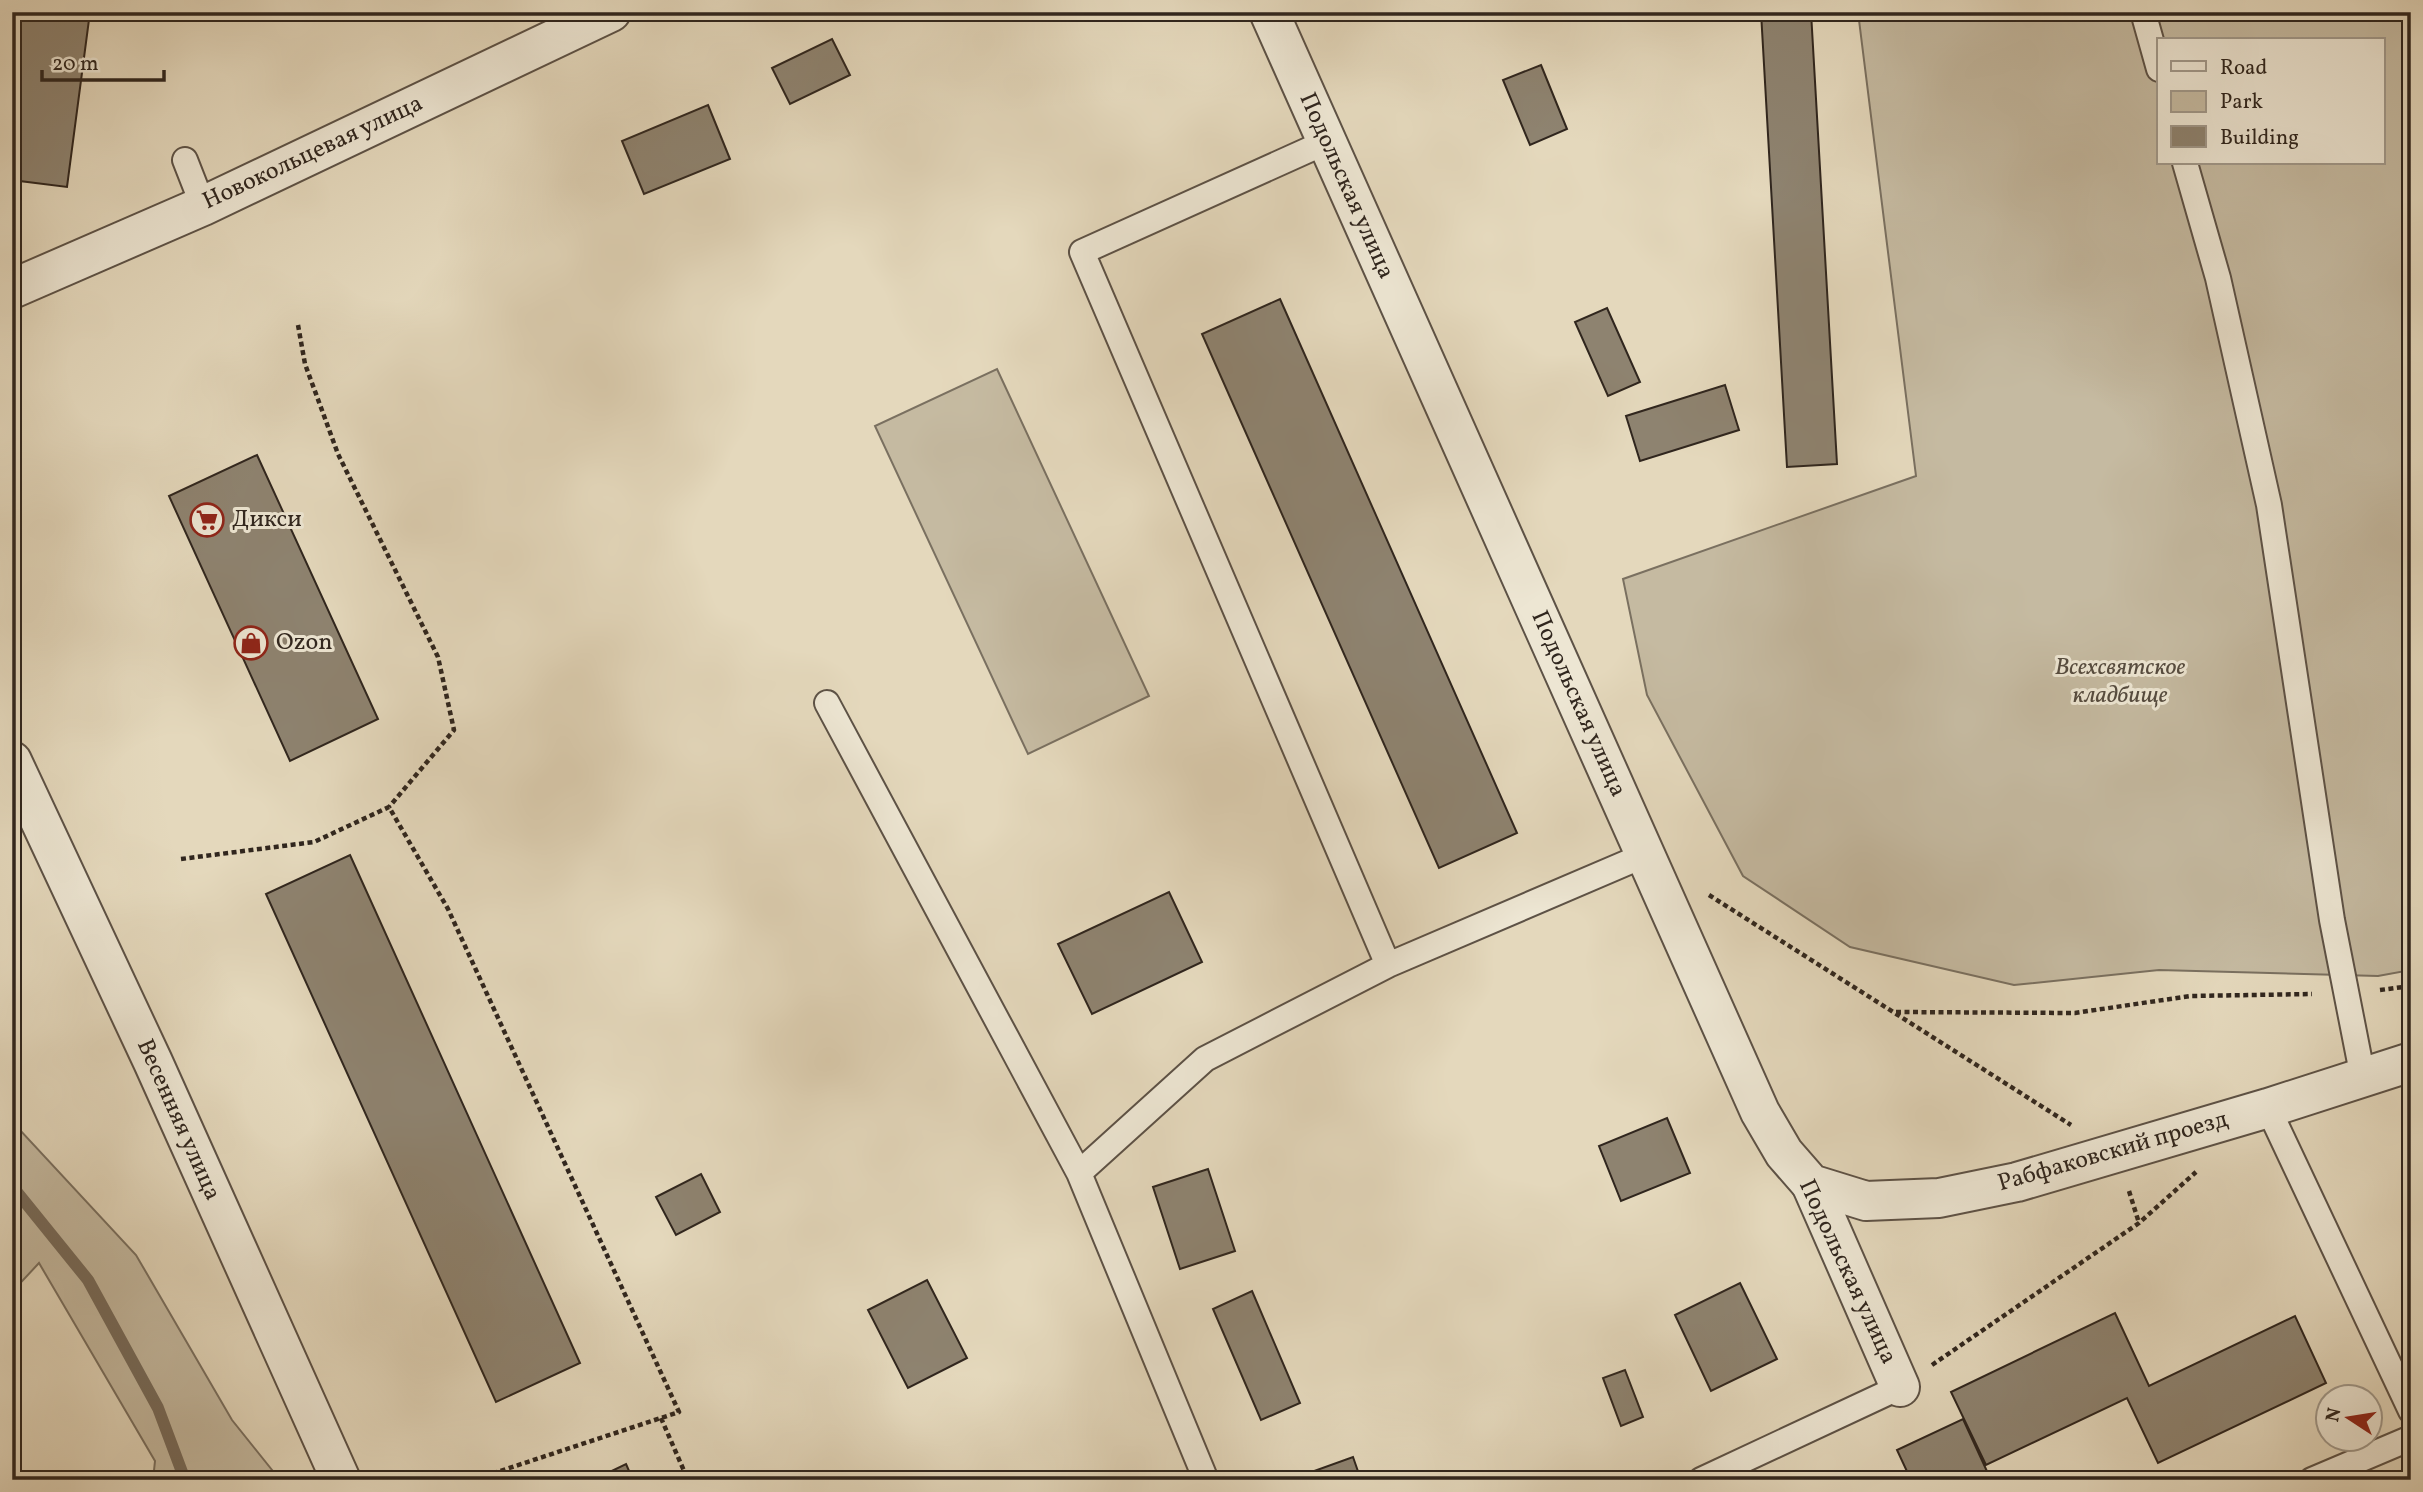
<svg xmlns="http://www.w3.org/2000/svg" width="2423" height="1492" font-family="Vollkorn,serif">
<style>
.green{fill:#c5baa1;stroke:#7a7060;stroke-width:2;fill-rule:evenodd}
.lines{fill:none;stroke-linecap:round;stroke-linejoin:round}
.stream{stroke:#776c5c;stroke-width:12}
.building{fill:#8e8370;stroke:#30261e;stroke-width:2}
.service-casing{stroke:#5d5246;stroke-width:28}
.minor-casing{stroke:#5d5246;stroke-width:42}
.tertiary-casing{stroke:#5d5246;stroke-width:42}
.path{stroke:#30261e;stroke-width:4.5;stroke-dasharray:5 3.5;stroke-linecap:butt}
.service{stroke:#ede6d3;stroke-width:24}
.minor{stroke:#ede6d3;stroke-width:38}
.tertiary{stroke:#ede6d3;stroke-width:38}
.labels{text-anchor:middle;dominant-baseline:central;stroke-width:6;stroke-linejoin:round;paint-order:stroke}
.street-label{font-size:24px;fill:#30261e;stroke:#ede6d3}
.poi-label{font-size:24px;fill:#30261e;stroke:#ede6d3;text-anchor:start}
.park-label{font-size:24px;font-style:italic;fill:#554b3f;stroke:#ede6d3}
</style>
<rect width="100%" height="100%" fill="#e4d8bc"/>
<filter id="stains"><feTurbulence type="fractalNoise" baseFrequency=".00286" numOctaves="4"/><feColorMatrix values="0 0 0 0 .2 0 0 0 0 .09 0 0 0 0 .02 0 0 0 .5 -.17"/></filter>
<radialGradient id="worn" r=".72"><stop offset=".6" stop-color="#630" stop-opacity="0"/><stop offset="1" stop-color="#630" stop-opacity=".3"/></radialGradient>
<path class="green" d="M1858 12H2411V970L2378 976 2159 970 2014 985 1850 947 1743 876 1647 695 1623 579 1916 476ZM2159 40H2383V163H2159Z
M997 369 1149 696 1028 754 875 426Z
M12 1117 18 1128 136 1255 232 1420 280 1480H153L155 1461 39 1263 12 1292Z"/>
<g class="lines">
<path class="stream" d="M12 1186 88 1280 158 1408 185 1480"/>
</g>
<path class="building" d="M12 12H90L67 187 12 180Z
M1761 12H1811L1837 464 1787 467Z
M832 39 850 75 790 104 772 68Z
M1541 65 1567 129 1530 145 1503 80Z
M708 105 730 159 644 194 622 141Z
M1280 299 1517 833 1439 868 1202 334Z
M1607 308 1640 382 1608 396 1575 322Z
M1725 385 1739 430 1640 461 1626 416Z
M257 455 378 719 290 761 169 496Z
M350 855 580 1363 496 1402 266 894Z
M1169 892 1202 962 1092 1014 1058 944Z
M1667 1118 1690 1173 1621 1201 1599 1146Z
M1208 1169 1235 1251 1180 1269 1153 1187Z
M701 1174 720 1212 676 1235 656 1197Z
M927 1280 967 1358 908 1388 868 1310Z
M1740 1283 1777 1359 1711 1391 1675 1315Z
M1252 1291 1300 1403 1261 1420 1213 1309Z
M2115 1313 2149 1386 2295 1316 2326 1383 2158 1463 2127 1398 1986 1465 1951 1392Z
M1625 1370 1643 1417 1621 1426 1603 1378Z
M1963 1419 1991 1480H1911L1897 1450Z
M1353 1457 1361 1480H1292V1479Z
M626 1464 633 1480H593Z"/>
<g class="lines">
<defs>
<path id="service" d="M2143 12 2159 69
M1326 142 1082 252 1388 965 1645 855
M185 160 203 206
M2185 163 2218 278 2269 505 2332 920 2363 1078
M827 703 1079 1173 1206 1480
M2268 1108 2411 1411
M1079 1173 1205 1059 1388 965
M1701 1480 1900 1387
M2312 1480 2411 1438"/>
<path id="minor" d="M1811 1184 1900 1387"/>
<path id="tertiary" d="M1269 12 1760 1112 1784 1153 1811 1184 1866 1201 1939 1198 2017 1182 2268 1108 2411 1062
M12 289 203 206 611 12
M12 761 153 1062 341 1480"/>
</defs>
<use href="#service" class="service-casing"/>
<use href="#minor" class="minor-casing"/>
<use href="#tertiary" class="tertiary-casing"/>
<path class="path" d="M298 325 305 364 338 454 438 657 454 730 389 807
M181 859 314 842 389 807 448 909 679 1412 473 1480
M1709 895 2071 1125
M2380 990 2411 986
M1896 1012 2075 1013 2190 996 2312 994
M2129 1191 2139 1223
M1932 1365 2139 1223 2196 1172
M661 1418 688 1480"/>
<use href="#service" class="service"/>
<use href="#minor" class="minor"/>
<use href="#tertiary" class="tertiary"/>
</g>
<defs>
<symbol id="supermarket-ring" viewBox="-11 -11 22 22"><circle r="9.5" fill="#ede6d3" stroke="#8f2418" stroke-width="1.5"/><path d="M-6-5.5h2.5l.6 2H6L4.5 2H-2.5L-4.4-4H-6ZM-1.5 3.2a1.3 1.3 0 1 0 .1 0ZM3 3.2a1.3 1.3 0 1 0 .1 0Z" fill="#8f2418"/></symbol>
<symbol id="shop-ring" viewBox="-11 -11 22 22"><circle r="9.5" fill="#ede6d3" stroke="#8f2418" stroke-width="1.5"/><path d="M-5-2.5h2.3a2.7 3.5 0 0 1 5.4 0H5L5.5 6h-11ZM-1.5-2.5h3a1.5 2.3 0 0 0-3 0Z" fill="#8f2418"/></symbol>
</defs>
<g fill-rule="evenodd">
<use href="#supermarket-ring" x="188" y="501" width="38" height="38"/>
<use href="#shop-ring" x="232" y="624" width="38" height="38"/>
</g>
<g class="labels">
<g class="street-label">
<text transform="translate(313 153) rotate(-25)">Новокольцевая улица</text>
<text transform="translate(1346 186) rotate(66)">Подольская улица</text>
<text transform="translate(1578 704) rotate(66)">Подольская улица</text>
<text transform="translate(178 1120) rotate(66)">Весенняя улица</text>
<text transform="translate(2113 1152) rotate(-16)">Рабфаковский проезд</text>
<text transform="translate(1847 1272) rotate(65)">Подольская улица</text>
</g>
<g class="poi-label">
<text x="232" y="520">Дикси</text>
<text x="276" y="643">Ozon</text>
</g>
<g class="park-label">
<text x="2120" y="668">Всехсвятское<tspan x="2120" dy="28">кладбище</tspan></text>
</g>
</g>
<rect width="2423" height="1492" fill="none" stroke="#e4d8bc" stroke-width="42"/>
<rect x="14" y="14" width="2395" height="1464" fill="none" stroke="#30261e" stroke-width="3.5"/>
<rect x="21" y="21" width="2381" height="1450" fill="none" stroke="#30261e" stroke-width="2"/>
<rect x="2157" y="38" width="228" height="126" fill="#ede6d3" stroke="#a1998b" stroke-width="2"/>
<rect x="2171" y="61" width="35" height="10" fill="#ede6d3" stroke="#a1998b" stroke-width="2"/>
<text x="2220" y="74" font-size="21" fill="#30261e">Road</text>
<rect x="2171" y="91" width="35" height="21" fill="#c5baa1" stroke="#a1998b" stroke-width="2"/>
<text x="2220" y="108" font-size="21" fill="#30261e">Park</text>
<rect x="2171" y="126" width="35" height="21" fill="#8e8370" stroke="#a1998b" stroke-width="2"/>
<text x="2220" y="144" font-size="21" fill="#30261e">Building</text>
<g transform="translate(2349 1418) rotate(282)"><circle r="33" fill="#ede6d3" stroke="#a1998b" stroke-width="2"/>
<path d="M0-5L12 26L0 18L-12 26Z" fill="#8f2418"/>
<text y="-10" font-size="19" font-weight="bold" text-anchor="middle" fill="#30261e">N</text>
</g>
<path d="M42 70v10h122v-10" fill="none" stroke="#30261e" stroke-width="3.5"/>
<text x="52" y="70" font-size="21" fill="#30261e" stroke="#ede6d3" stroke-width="5" paint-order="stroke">20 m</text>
<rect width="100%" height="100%" filter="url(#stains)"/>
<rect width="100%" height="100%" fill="url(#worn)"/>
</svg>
